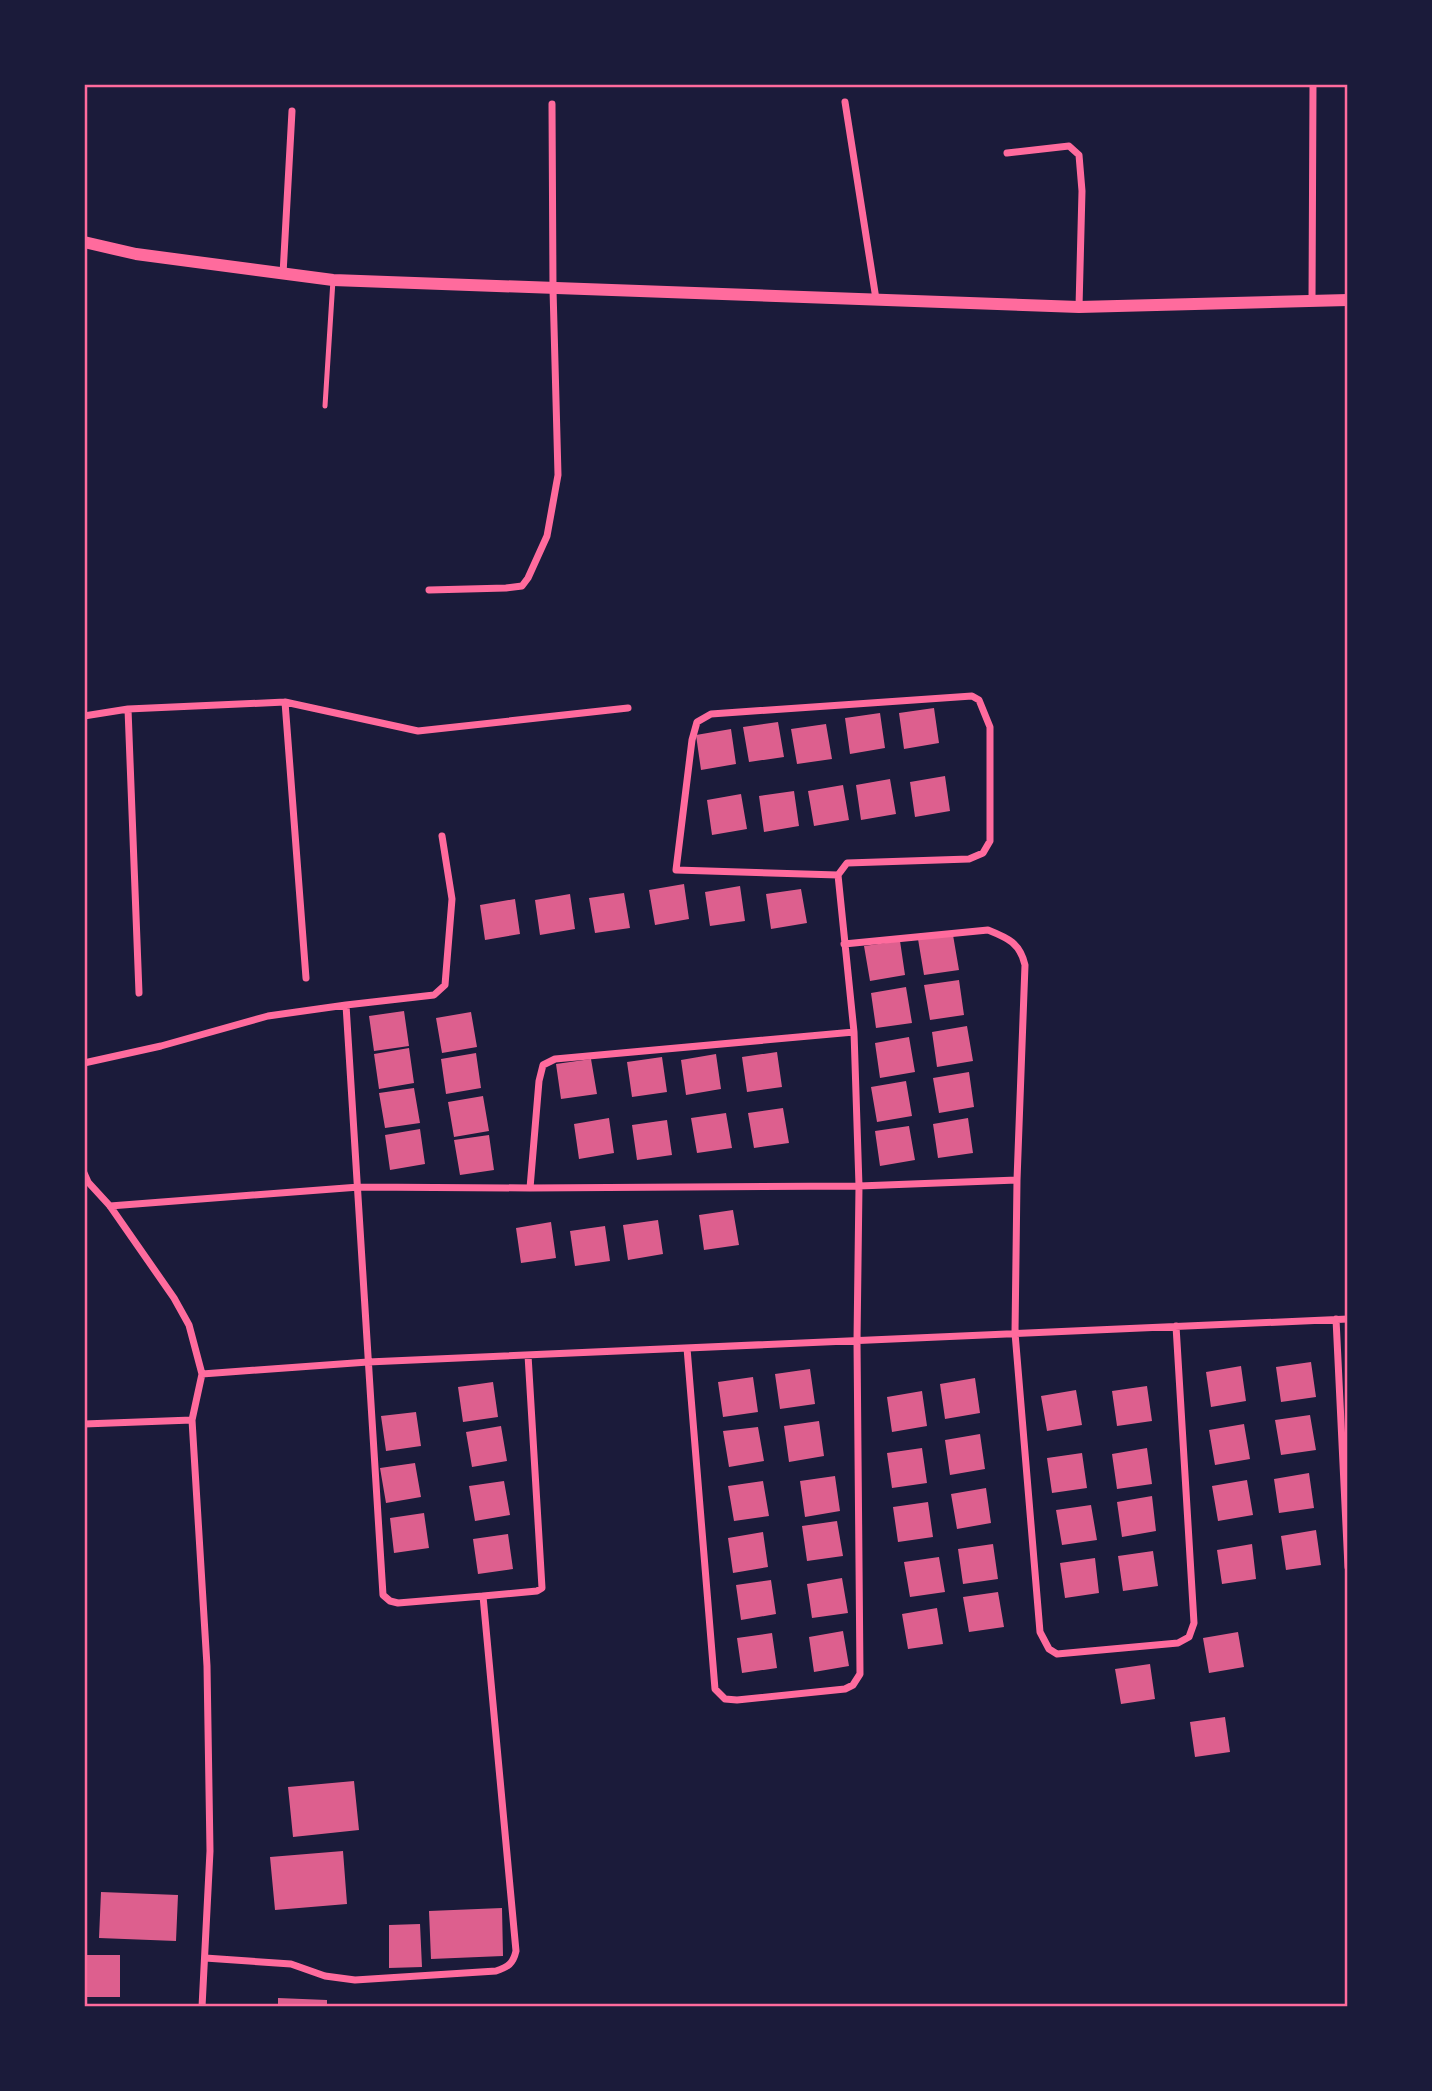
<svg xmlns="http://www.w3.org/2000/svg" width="1432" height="2091" font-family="Karla,sans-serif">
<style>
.building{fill:#dd5f8e}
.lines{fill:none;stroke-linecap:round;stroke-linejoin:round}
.service{stroke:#ff6b9d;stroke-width:5}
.minor{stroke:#ff6b9d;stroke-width:7}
.tertiary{stroke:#ff6b9d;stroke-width:12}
.neatline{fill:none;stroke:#ff6b9d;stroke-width:2.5}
</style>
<rect width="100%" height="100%" fill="#1b1b3a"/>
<path class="building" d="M934 708 939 743 904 749 899 713Z
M880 713 885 748 850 754 845 718Z
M778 722 784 757 749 762 743 727Z
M826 724 832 759 797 764 791 729Z
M731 729 736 764 701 770 696 735Z
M945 776 950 811 915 817 910 782Z
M890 779 896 814 861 820 856 785Z
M843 785 849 820 814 826 808 791Z
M794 791 799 826 764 832 759 796Z
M741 794 747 829 712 835 707 800Z
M684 884 689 919 655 925 649 890Z
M740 886 745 921 710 926 705 892Z
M801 889 807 923 771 929 766 894Z
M624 893 630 928 595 933 589 898Z
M570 894 575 929 540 935 535 900Z
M515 899 520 934 485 940 480 905Z
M953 935 959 970 924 975 918 939Z
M900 941 905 975 870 981 864 946Z
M959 980 964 1015 930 1020 924 985Z
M906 987 912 1023 876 1028 871 993Z
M404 1011 409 1046 374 1051 369 1016Z
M471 1012 477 1047 442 1053 436 1018Z
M967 1026 973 1061 937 1067 932 1032Z
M909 1037 915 1072 880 1078 875 1043Z
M409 1048 414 1083 379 1089 374 1054Z
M777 1052 782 1087 747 1092 742 1057Z
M476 1053 481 1088 446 1094 441 1059Z
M716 1054 721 1089 686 1095 681 1060Z
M662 1057 667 1092 632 1097 627 1062Z
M591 1059 597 1094 561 1099 556 1064Z
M969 1072 974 1107 939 1113 933 1078Z
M906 1081 912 1116 877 1122 871 1087Z
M414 1088 420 1123 385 1128 379 1093Z
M483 1096 489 1131 454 1137 448 1102Z
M783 1108 789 1143 754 1148 748 1113Z
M726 1113 732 1148 697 1153 691 1118Z
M609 1118 614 1153 579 1159 574 1124Z
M968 1118 973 1153 938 1158 933 1124Z
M667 1120 672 1155 637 1160 632 1125Z
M909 1126 915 1160 880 1166 875 1131Z
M420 1129 425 1164 390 1170 385 1135Z
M489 1135 494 1170 460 1175 454 1140Z
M733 1210 739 1245 704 1250 699 1215Z
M658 1220 663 1254 628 1260 623 1225Z
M551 1222 556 1258 521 1263 516 1228Z
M605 1226 610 1261 575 1266 570 1231Z
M1311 1362 1316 1397 1281 1402 1276 1367Z
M1241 1366 1246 1401 1211 1407 1206 1372Z
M810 1369 815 1404 780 1409 775 1374Z
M753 1377 758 1412 723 1417 718 1382Z
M975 1378 980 1413 945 1419 940 1384Z
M493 1382 498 1417 463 1422 458 1387Z
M1147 1386 1152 1421 1117 1426 1112 1391Z
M1076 1390 1082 1425 1047 1431 1041 1396Z
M922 1391 927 1426 892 1432 887 1397Z
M416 1412 421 1446 386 1451 381 1416Z
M1310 1415 1316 1450 1281 1455 1275 1420Z
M819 1421 824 1456 789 1462 784 1426Z
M1244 1424 1250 1459 1215 1465 1209 1430Z
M501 1426 507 1461 472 1467 466 1432Z
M758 1427 764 1461 729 1467 723 1431Z
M980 1434 985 1469 950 1475 945 1440Z
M922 1448 927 1483 892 1488 887 1453Z
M1147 1448 1152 1484 1117 1489 1112 1454Z
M1082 1453 1087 1488 1052 1493 1047 1458Z
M415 1463 421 1497 386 1503 380 1468Z
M1309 1473 1314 1508 1279 1513 1274 1479Z
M835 1476 840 1511 805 1517 800 1481Z
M1247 1480 1253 1515 1218 1521 1212 1486Z
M504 1481 510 1515 475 1521 469 1486Z
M763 1481 769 1516 734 1521 728 1486Z
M986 1488 991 1523 957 1529 951 1494Z
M1152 1496 1156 1531 1122 1537 1117 1502Z
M928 1502 933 1537 898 1542 893 1507Z
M1091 1505 1097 1540 1062 1545 1056 1510Z
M424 1513 429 1548 394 1553 390 1518Z
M837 1521 843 1556 807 1561 802 1526Z
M1316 1530 1321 1565 1286 1570 1281 1536Z
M763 1532 768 1567 733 1573 728 1538Z
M508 1534 513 1569 478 1574 473 1539Z
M993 1544 998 1579 963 1584 958 1549Z
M1252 1544 1256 1579 1222 1584 1217 1550Z
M1153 1551 1158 1586 1123 1591 1118 1556Z
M939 1557 945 1592 910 1597 904 1562Z
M1095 1558 1099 1593 1065 1598 1060 1563Z
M842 1578 848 1613 812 1618 807 1584Z
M771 1580 776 1614 741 1620 736 1585Z
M998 1592 1004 1627 969 1632 963 1597Z
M937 1608 943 1644 908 1649 902 1614Z
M843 1631 849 1666 814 1672 809 1637Z
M1238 1632 1244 1667 1209 1673 1203 1638Z
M772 1633 777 1668 742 1673 737 1638Z
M1150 1664 1155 1699 1121 1704 1115 1669Z
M1225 1717 1230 1752 1195 1757 1190 1722Z
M354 1781 359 1830 293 1837 288 1787Z
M343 1851 347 1904 275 1910 270 1857Z
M101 1892 178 1895 176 1941 99 1938Z
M502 1908 503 1956 431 1959 429 1911Z
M420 1924 422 1967 389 1968V1925Z
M84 1955H120V1997H84Z
M278 1998 327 2000V2007H278Z"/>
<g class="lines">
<path class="service" d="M325 406 333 280"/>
<path class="minor" d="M845 102 876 299
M1007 153 1069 146 1079 155 1082 191 1079 307
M283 274 292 111
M1312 301 1313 84
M429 590 506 588 522 586 528 578 547 536 558 475 553 289 552 104
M285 702 306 978
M128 709 139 993
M84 716 128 709 285 702 418 731 628 708
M844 944 988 930C1008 938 1020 943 1025 965L1017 1180 1015 1333 1040 1632 1049 1649 1057 1654 1178 1643 1189 1637 1194 1623 1176 1326
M84 1063 161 1046 268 1016 346 1005 434 995 445 985 452 899 442 836
M84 1173 88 1182 110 1206 174 1298 189 1325 202 1374 192 1420 207 1666 210 1851 202 2007
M530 1188 539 1081 543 1065 555 1059 854 1032
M110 1206 359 1187 530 1188 859 1186 1017 1180
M1336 1319 1348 1567
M687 1348 715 1689 725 1699 737 1700 845 1689 853 1685 860 1674 857 1341 859 1186 854 1032 838 875 676 870 692 740 697 722 711 714 972 696 979 700 990 727V841L983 853 969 859 847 863 838 875
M202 1374 368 1362 1348 1319
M84 1424 192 1420
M483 1596 537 1591 542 1588 528 1355
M205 1958 291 1964 325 1976 355 1980 496 1971C508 1967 513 1964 516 1951L483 1596 398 1603 390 1601 383 1595C369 1399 360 1201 346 1005"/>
<path class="tertiary" d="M84 242 136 254 333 280 1079 307 1348 300"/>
</g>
<rect width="1432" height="2091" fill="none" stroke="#1b1b3a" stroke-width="172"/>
<rect x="86" y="86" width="1260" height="1919" class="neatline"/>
</svg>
